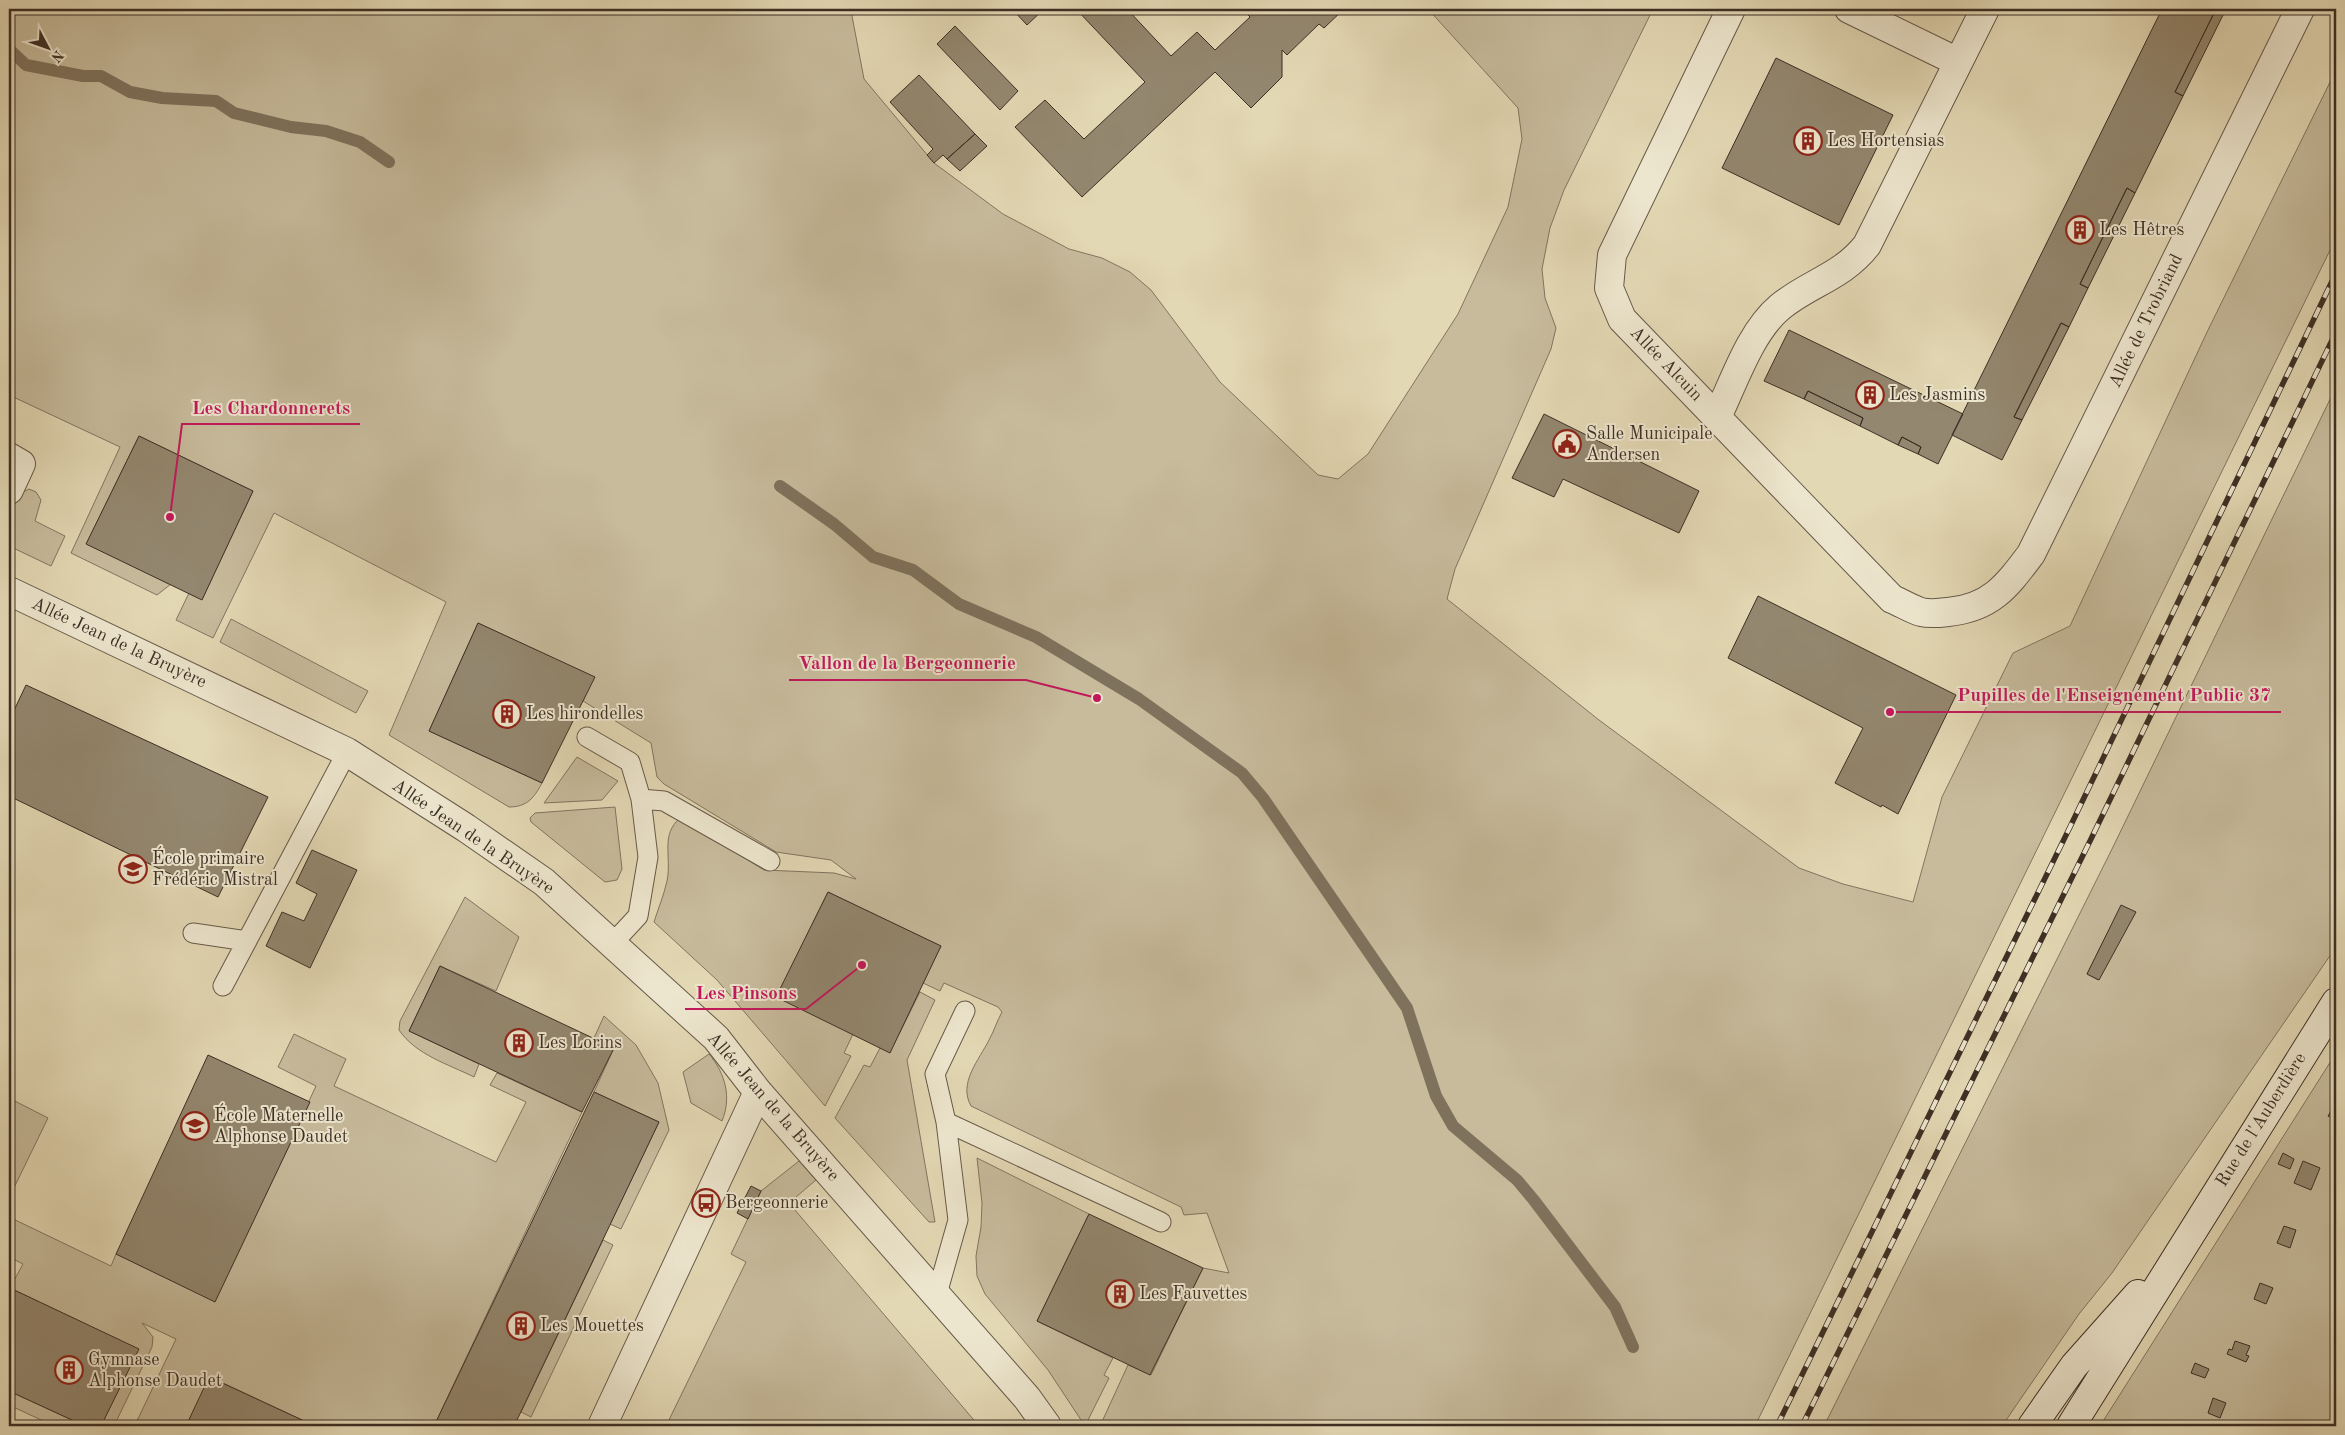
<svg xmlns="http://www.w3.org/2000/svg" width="2345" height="1435" font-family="'Old Standard TT',serif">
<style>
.green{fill:#c7bb9c;stroke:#827560;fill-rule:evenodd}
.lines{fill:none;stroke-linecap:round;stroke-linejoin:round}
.stream{stroke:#7f725d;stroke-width:12}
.building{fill:#93876f;stroke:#3d2f25}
.lane-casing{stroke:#665949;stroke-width:21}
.street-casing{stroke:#665949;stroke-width:30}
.secondary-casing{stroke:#3d2f25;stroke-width:30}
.lane{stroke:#ede6ce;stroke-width:19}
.street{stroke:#ede6ce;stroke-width:28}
.secondary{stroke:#ede6ce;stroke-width:28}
.rail-casing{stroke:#3d2f25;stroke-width:5.5}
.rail{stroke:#ede6ce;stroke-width:4;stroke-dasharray:11;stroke-linecap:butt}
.labels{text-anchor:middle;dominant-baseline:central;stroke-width:4;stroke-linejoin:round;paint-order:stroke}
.poi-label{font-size:18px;fill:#3d2f25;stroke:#ede6ce;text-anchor:start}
.street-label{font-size:18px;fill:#3d2f25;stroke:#ede6ce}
.leader{fill:none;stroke:#c2185b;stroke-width:2}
.callout-dot{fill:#c2185b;stroke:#ede6ce;stroke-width:2}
.callout-label{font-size:19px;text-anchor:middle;font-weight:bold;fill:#c2185b;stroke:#ede6ce;stroke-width:4;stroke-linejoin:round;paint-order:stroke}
</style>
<rect width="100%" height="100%" fill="#e3d8b4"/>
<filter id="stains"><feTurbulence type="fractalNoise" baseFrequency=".004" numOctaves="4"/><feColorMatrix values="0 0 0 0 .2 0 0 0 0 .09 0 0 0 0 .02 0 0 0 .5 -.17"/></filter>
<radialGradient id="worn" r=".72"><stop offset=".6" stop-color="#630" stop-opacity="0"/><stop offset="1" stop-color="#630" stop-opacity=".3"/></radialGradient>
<path class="green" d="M9 9H854L852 16 864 79 934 163 1003 214 1069 249 1102 258 1130 272 1151 290 1220 382 1318 475 1338 479 1368 454 1458 314 1508 207 1522 139 1518 108 1428 9H1653L1564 190 1550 228 1542 269 1545 298 1556 328 1551 349 1455 569 1447 599 1599 720 1799 868 1843 884 1913 902 1942 797 2013 653 2070 626 2208 330 2336 70V238L1755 1426H1100L1128 1365 1151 1375 1203 1268 1229 1273 1207 1213 1184 1215 1181 1207 971 1106C958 1083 979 1060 989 1040 994 1031 997 1021 1002 1012L998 1007 944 983 940 991 923 983 941 946 828 892 777 997 853 1034 844 1053 851 1056 825 1106 717 980 654 922C658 909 664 895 667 881 672 857 660 835 680 818L764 870 834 873 856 879 831 860 776 852 664 784 657 777 651 743 583 701 594 677 478 623 429 731 542 783C534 798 527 807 509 807L389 735 446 602 274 513 213 638 176 620 189 593 202 599 253 491 139 436 87 543 171 584 157 595 71 553 120 447 9 395Z
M2336 387V947L2112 1273 2079 1314 2002 1426H1840L1827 1420 2113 847ZM2108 932 2098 980 2087 974Z
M29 489 36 492 41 500 35 521 65 536 51 566 9 546V512L17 495Z
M231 619 368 691 356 713 220 642Z
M577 757 618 781 602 800 544 803Z
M615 807 622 869 617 880 605 882 531 822 530 818 535 813Z
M465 897 519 937 496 991 440 966 409 1031 479 1064 474 1077C448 1064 416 1055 399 1030L400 1021Z
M920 992 935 1000 907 1060 935 1222H929L835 1118 864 1065 870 1067 880 1048 890 1052Z
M604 1016 636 1045 658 1083 669 1130 621 1229 610 1224 659 1122 594 1092 614 1048 594 1038Z
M294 1034 346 1059 334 1086 496 1162 526 1102 490 1085 497 1073 582 1112 434 1426H315L210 1377 186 1426H144L136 1423 176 1339 142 1323 153 1337 152 1347 114 1426H101L138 1349 10 1288 23 1264 9 1257V1217L111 1266 116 1254 215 1301 316 1086 278 1067Z
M2336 1053V1426H2100Z
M709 1054C725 1073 732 1097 722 1121L691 1103 683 1072Z
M9 1098 48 1118 9 1198Z
M977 1158 1089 1214 1037 1321 1113 1358 1104 1375 1109 1378 1085 1426 1048 1370 985 1294 977 1276 976 1256 981 1227 982 1203Z
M799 1161 816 1180 789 1203 979 1426H666L746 1262 731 1254 761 1191Z
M603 1240 613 1245 531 1417 521 1412Z
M9 1391 85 1426H54L9 1405Z"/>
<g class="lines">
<path class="stream" d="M9 49 26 65 83 76H101L130 92 162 98 216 101 234 113 291 127 326 131 360 142 389 162
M780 486 834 524 873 557 913 570 959 604 1036 637 1139 699 1242 773 1263 798 1407 1008 1436 1096 1453 1126 1517 1180 1533 1199 1615 1307 1633 1347"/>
</g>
<path class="building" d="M1012 9H1044L1027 25Z
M1076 9H1127L1171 56 1197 32 1215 50 1250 17 1246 13 1251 9H1344L1324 28 1319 24 1287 55 1282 50V77L1251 108 1215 72 1082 197 1015 127 1045 100 1084 139 1145 82Z
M2162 9H2216L2175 92 2183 96 2135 193 2127 188 2080 284 2088 288 2069 327 2061 323 2014 417 2022 420 2002 460 1952 435Z
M2216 9H2226L2183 96 2175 92Z
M955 26 1018 91 1000 110 937 44Z
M1776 58 1893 115 1839 225 1722 168Z
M919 75 975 134 947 159 943 155 934 163 927 155 933 149 890 102Z
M975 134 987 146 960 171 947 159Z
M2127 188 2135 193 2088 288 2080 284Z
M2061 323 2069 327 2022 420 2014 417Z
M1789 330 1963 414 1938 464 1918 454 1921 447 1902 437 1898 445 1860 426 1863 418 1808 391 1804 399 1764 381Z
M1808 391 1863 418 1860 426 1804 399Z
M1544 414 1699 491 1679 533 1563 479 1554 497 1512 478Z
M139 436 253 491 202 600 86 544Z
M1902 437 1921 447 1918 454 1898 445Z
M1758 596 1956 695 1898 814 1882 805 1881 807 1835 783 1863 728 1728 658Z
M478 623 595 677 542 783 429 731Z
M26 685 268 797 218 897 9 796V721Z
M312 850 357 870 310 968 266 946 282 912 304 921 317 894 296 883Z
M828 892 941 946 890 1053 776 997Z
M2121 905 2136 912 2099 980 2087 974Z
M440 966 614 1048 582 1112 409 1031Z
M208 1055 310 1102 215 1302 116 1254Z
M594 1092 659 1122 517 1420 514 1426H434Z
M2334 1106 2336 1107V1120L2328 1116Z
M2283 1153 2294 1159 2290 1169 2278 1164Z
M2303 1161 2320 1168 2311 1190 2294 1183Z
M751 1186 761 1191 748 1219 737 1213Z
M1089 1214 1203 1268 1150 1375 1037 1321Z
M2284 1226 2296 1230 2290 1248 2277 1243Z
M2260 1283 2273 1288 2266 1304 2254 1299Z
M10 1288 139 1349 101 1426H85L9 1391V1291Z
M2235 1341 2250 1346 2246 1355 2249 1356 2246 1362 2227 1354 2229 1349 2232 1350Z
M2195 1363 2209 1369 2205 1378 2191 1373Z
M209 1377 218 1381 315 1426H186Z
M2213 1398 2226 1403 2220 1418 2208 1413Z"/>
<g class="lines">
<defs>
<path id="lane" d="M587 737 630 762 641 799 648 857 638 916 612 944
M641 799 664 801 770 861
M193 933 247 941
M223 986 347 752
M946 1122 1161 1222
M937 1294 958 1220 946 1122 935 1074 965 1011"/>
<path id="street" d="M1731 9 1612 255 1609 288 1622 319 1892 599C1902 603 1911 609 1921 612 1929 614 1940 613 1948 612 1991 608 2007 586 2031 554L2300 9
M1849 9 1958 62
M1717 417C1734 382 1750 332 1780 307 1809 283 1842 277 1867 245L1985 9
M9 457 21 464 9 490
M9 591 347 752 466 828 544 882 716 1038 758 1092 1027 1398 1047 1426
M602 1426 758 1092"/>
<path id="secondary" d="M2032 1426 2074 1366 2138 1294
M2071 1426 2336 1002"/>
</defs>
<use href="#lane" class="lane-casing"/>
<use href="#street" class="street-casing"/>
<use href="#secondary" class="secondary-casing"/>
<use href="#lane" class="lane"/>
<use href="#street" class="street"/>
<use href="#secondary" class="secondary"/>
<defs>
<path id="rail" d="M1777 1426 2070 827 2336 273
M1802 1426 2091 839 2336 332"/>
</defs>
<use href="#rail" class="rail-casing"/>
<use href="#rail" class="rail"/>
</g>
<defs>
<symbol id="building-ring" viewBox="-11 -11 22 22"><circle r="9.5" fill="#ede6ce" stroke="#8f2418" stroke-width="1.5"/><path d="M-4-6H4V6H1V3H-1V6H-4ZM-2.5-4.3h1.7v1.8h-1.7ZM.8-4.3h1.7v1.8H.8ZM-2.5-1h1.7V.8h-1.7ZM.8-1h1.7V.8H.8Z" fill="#8f2418"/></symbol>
<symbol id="civic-ring" viewBox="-11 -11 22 22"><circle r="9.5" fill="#ede6ce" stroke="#8f2418" stroke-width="1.5"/><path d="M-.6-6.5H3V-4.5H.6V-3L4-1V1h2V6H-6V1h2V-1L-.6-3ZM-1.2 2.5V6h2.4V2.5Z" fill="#8f2418"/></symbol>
<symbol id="school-ring" viewBox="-11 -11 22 22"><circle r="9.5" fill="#ede6ce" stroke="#8f2418" stroke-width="1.5"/><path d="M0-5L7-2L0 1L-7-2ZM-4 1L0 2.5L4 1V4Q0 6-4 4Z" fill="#8f2418"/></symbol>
<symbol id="bus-ring" viewBox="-11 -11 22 22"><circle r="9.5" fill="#ede6ce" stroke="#8f2418" stroke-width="1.5"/><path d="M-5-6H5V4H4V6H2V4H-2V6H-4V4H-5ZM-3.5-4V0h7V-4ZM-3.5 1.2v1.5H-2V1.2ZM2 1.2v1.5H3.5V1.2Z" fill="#8f2418"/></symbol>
</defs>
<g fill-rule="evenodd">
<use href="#building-ring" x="1792" y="125" width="32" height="32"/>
<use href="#building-ring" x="2064" y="214" width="32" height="32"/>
<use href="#building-ring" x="1854" y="379" width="32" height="32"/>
<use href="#civic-ring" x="1551" y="428" width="32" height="32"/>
<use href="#building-ring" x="491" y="698" width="32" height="32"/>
<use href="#school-ring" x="117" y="853" width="32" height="32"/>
<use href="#building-ring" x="503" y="1027" width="32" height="32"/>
<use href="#school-ring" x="179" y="1110" width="32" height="32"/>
<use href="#bus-ring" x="690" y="1187" width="32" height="32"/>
<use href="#building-ring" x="1104" y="1278" width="32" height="32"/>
<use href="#building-ring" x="505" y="1310" width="32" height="32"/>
<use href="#building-ring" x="53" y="1354" width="32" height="32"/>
</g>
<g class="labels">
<g class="poi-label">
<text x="1827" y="141">Les Hortensias</text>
<text x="2099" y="230">Les Hêtres</text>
<text x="1889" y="395">Les Jasmins</text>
<text x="1586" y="434">Salle Municipale<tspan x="1586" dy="21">Andersen</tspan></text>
<text x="526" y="714">Les hirondelles</text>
<text x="152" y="859">École primaire<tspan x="152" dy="21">Frédéric Mistral</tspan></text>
<text x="538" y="1043">Les Lorins</text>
<text x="214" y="1116">École Maternelle<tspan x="214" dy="21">Alphonse Daudet</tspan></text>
<text x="725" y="1203">Bergeonnerie</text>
<text x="1139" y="1294">Les Fauvettes</text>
<text x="540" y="1326">Les Mouettes</text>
<text x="88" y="1360">Gymnase<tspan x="88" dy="21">Alphonse Daudet</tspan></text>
</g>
<g class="street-label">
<text transform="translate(2146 321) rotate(-64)">Allée de Trobriand</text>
<text transform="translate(1666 364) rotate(46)">Allée Alcuin</text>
<text transform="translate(119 643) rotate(25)">Allée Jean de la Bruyère</text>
<text transform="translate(473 837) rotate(34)">Allée Jean de la Bruyère</text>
<text transform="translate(773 1107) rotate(49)">Allée Jean de la Bruyère</text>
<text transform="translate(2261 1120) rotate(-58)">Rue de l'Auberdière</text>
</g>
</g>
<path class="leader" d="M170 517L182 424H360M1097 698L1026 680H789M1890 712L1947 712H2281M862 965L806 1009H685"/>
<g class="callout-dot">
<circle cx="170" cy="517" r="5"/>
<circle cx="1097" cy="698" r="5"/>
<circle cx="1890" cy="712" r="5"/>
<circle cx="862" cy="965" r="5"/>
</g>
<g class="callout-label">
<text x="271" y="414">Les Chardonnerets</text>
<text x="907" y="669">Vallon de la Bergeonnerie</text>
<text x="2114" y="701">Pupilles de l'Enseignement Public 37</text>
<text x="746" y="999">Les Pinsons</text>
</g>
<rect width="2345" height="1435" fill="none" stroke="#e3d8b4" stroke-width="30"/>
<rect x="10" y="10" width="2325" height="1415" fill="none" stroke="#3d2f25" stroke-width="2.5"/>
<rect x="15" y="15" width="2315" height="1405" fill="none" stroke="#3d2f25"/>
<g transform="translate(48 48) rotate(131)" stroke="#ede6ce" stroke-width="4" paint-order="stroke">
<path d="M0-4L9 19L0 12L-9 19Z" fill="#3d2f25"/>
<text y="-8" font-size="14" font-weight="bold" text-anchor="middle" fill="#3d2f25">N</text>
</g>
<rect width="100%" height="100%" filter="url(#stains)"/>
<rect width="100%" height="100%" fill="url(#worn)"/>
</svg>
